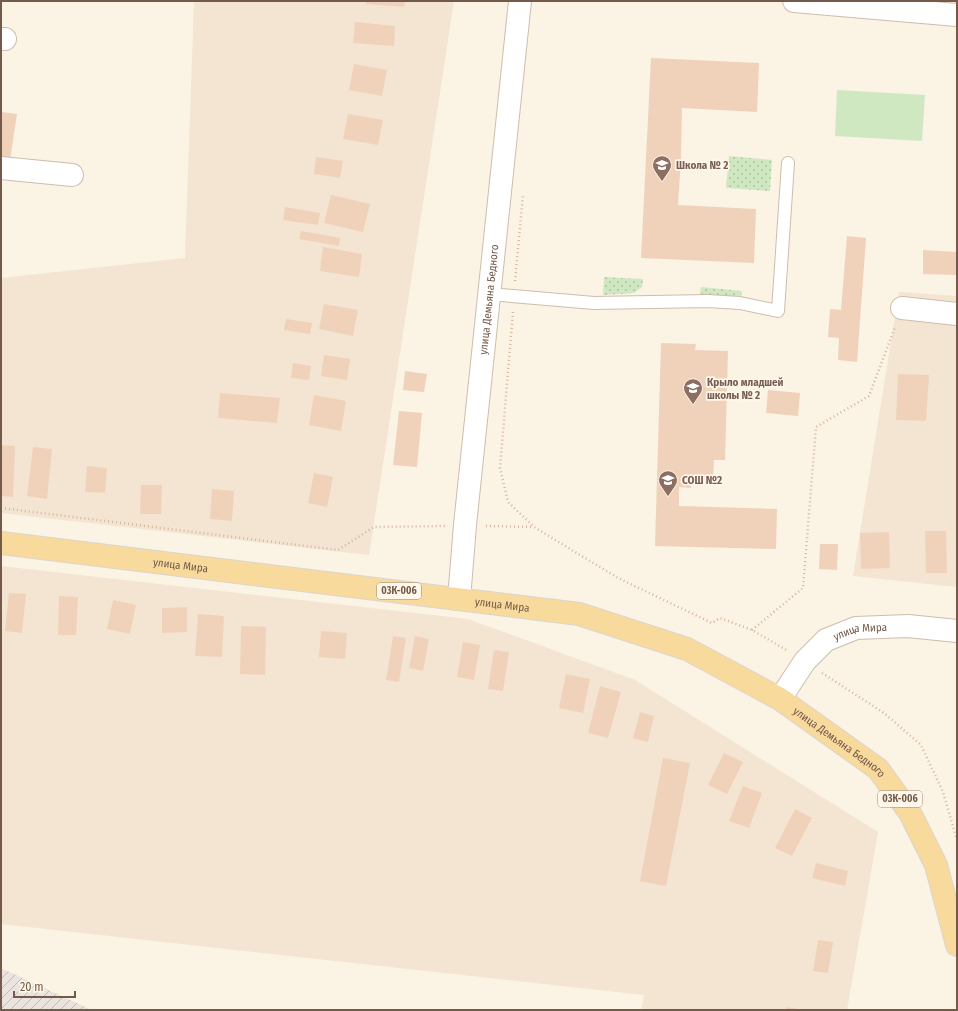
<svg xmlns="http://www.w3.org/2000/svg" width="958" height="1011" font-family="'Fira Sans Condensed',sans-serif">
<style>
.residential{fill:#f3e5d2}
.industrial{fill:url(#industrial-furrows)}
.green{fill:url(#green-dots)}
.pitch{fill:#d0e8c2}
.building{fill:#f0d2bb}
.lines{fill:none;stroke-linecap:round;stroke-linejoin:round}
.service-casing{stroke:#cebdad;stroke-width:14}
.minor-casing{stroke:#cebdad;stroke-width:24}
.primary-casing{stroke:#dbd4d0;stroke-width:24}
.path{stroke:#d5b69f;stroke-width:2.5;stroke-dasharray:1 3;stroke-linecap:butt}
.service{stroke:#fff;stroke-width:12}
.minor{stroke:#fff;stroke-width:22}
.primary{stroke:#f8da9d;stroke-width:22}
.labels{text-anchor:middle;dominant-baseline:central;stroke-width:3.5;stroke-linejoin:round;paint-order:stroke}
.shield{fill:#fff7e9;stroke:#9d897a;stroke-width:1}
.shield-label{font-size:10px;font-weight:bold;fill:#735a4a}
.education-label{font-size:11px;font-weight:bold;fill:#785e54;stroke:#fff7e9;text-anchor:start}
.street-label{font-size:11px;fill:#735a4a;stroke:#fff7e9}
</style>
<defs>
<pattern id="industrial-furrows" width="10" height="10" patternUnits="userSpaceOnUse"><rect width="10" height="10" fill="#ebe4de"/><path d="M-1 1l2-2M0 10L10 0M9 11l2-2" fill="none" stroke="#c3bcb6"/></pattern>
<pattern id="green-dots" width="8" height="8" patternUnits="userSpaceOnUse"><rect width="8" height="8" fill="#d0e8c2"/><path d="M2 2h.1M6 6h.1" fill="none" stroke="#adbfa0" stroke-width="1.8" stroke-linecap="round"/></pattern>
</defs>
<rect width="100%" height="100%" fill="#fbf3e3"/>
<path class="residential" d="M194 1H454L369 555 1 513V278L185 258Z
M899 292 957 296V587L853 576Z
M1 566 468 619 635 680 878 832 847 1010H641L644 995 1 924Z"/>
<path class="industrial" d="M1 968 92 1010H1Z"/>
<path class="green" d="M729 156 772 160 770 191 726 188Z
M604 277 643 279 642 287 634 293 603 295Z
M701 287 742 291 740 303 708 301 700 294Z"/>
<path class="pitch" d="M837 90 925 95 922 141 835 136Z"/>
<path class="building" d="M366 1H405L404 7 366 4Z
M355 22 395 26 394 46 353 43Z
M651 58 759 63 757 112 682 108 681 159 678 205 756 209 754 263 641 258Z
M354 64 387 70 382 96 349 90Z
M1 112 17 114 10 160 1 158Z
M348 114 383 120 378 145 343 139Z
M316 157 343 161 340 178 314 174Z
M331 195 370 204 363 232 324 223Z
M285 207 320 213 318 225 283 220Z
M301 231 340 238 339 246 299 239Z
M847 236 866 238 857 362 838 360 839 338 828 337 830 309 841 310Z
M323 247 362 254 359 277 320 271Z
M923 250 957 252V275L923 274Z
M324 304 358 310 353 336 319 329Z
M286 319 312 323 310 334 284 330Z
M661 343 696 344 695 350 728 351 725 460H714L713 480 691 479V488L679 487V506L777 509 776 549 655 546Z
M324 355 350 359 347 380 321 376Z
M293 363 311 366 309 380 291 378Z
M405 371 427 374 424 392 403 390Z
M898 374 929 375 926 421 896 420Z
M768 390 800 393 798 416 766 413Z
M220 393 280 398 277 423 218 418Z
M314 395 346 401 341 431 309 425Z
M399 411 422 413 417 467 393 465Z
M1 445 15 446 13 497 1 496Z
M33 447 52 449 47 499 27 496Z
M87 466 107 468 105 493 85 492Z
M314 473 333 477 327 507 308 503Z
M141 485H162L161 514H140Z
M212 489 234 491 232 521 210 519Z
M925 531H946L947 573H926Z
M889 532 890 568 861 569 860 533Z
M820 544H838L837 570 819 569Z
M9 593 26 594 22 633 5 631Z
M59 596 78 597 76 635H58Z
M113 600 136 605 130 634 107 629Z
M187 607V632L162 633V608Z
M198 614 224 616 222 657 195 656Z
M241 626 266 627 265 675 240 674Z
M321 631 347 633 345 659 319 657Z
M393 636 406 638 399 682 386 680Z
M415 636 429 639 423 671 409 668Z
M463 642 480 645 474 680 457 677Z
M494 650 509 652 503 691 488 689Z
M566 674 590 679 583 713 559 708Z
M600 686 621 692 608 738 588 733Z
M640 712 654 716 648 742 633 738Z
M724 753 743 762 727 794 708 785Z
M663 758 690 763 666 886 640 881Z
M743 786 762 793 749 828 729 821Z
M795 809 812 818 792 856 775 848Z
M816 863 848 871 845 886 812 878Z
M818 940 833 942 828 973 813 971Z
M786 1007 799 1009 798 1010H786Z"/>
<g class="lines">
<defs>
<path id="service" d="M489 294 594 303 708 301 740 303 778 311 788 163"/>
<g id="minor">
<path d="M794 1 957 15"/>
<path d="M1 39H5"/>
<path d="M1 168 72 175"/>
<path d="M902 308 957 314"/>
<path id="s1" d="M459 599 465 525 520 1"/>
<path id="s2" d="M780 699 805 661 826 640 856 628 908 626 957 631"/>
</g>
<g id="primary">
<path id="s3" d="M1 543 579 614 687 649 780 699 878 769 910 813 936 865 957 945"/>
</g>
</defs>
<use href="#service" class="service-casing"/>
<use href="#minor" class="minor-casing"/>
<use href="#primary" class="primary-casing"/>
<path class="path" d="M515 281 523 195
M513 312 500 468 508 502 534 527 618 578 712 623 720 618 752 630 788 651
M1 508 338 550 374 527 445 526
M486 526 533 527
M752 630 803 588 816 427 869 396 895 327
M822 673 884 713 921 745 943 792 957 840"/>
<use href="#service" class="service"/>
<use href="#minor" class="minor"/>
<use href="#primary" class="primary"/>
</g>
<defs>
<symbol id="school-pin" viewBox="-11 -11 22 30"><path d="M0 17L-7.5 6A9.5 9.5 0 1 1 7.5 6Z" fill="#8d6e63" stroke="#fff7e9"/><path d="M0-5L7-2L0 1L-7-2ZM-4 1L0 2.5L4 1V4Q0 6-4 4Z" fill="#fff"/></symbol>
</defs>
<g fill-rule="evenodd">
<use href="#school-pin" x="651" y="154" width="22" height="30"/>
<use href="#school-pin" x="682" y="377" width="22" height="30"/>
<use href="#school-pin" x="657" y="469" width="22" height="30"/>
</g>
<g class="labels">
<g class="shield">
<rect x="377" y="583" width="44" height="16" rx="3"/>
<rect x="878" y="791" width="44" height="16" rx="3"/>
</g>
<g class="shield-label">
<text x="399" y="591">03К-006</text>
<text x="900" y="799">03К-006</text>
</g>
<g class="education-label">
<text x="676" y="165">Школа № 2</text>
<text x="707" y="382">Крыло младшей<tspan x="707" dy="13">школы № 2</tspan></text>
<text x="682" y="480">СОШ №2</text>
</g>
<g class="street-label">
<text stroke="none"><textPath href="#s1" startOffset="301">улица Демьяна Бедного</textPath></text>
<text stroke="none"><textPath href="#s3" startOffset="181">улица Мира</textPath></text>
<text stroke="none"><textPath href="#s3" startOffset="505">улица Мира</textPath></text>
<text stroke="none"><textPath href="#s2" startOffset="111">улица Мира</textPath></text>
<text stroke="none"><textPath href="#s3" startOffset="875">улица Демьяна Бедного</textPath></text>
</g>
</g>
<rect width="958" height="1011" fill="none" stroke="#735a4a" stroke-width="4"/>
<path d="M14 991v6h61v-6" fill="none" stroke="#735a4a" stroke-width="2"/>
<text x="20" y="991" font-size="12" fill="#735a4a" stroke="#fff7e9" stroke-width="3" paint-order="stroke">20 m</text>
</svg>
